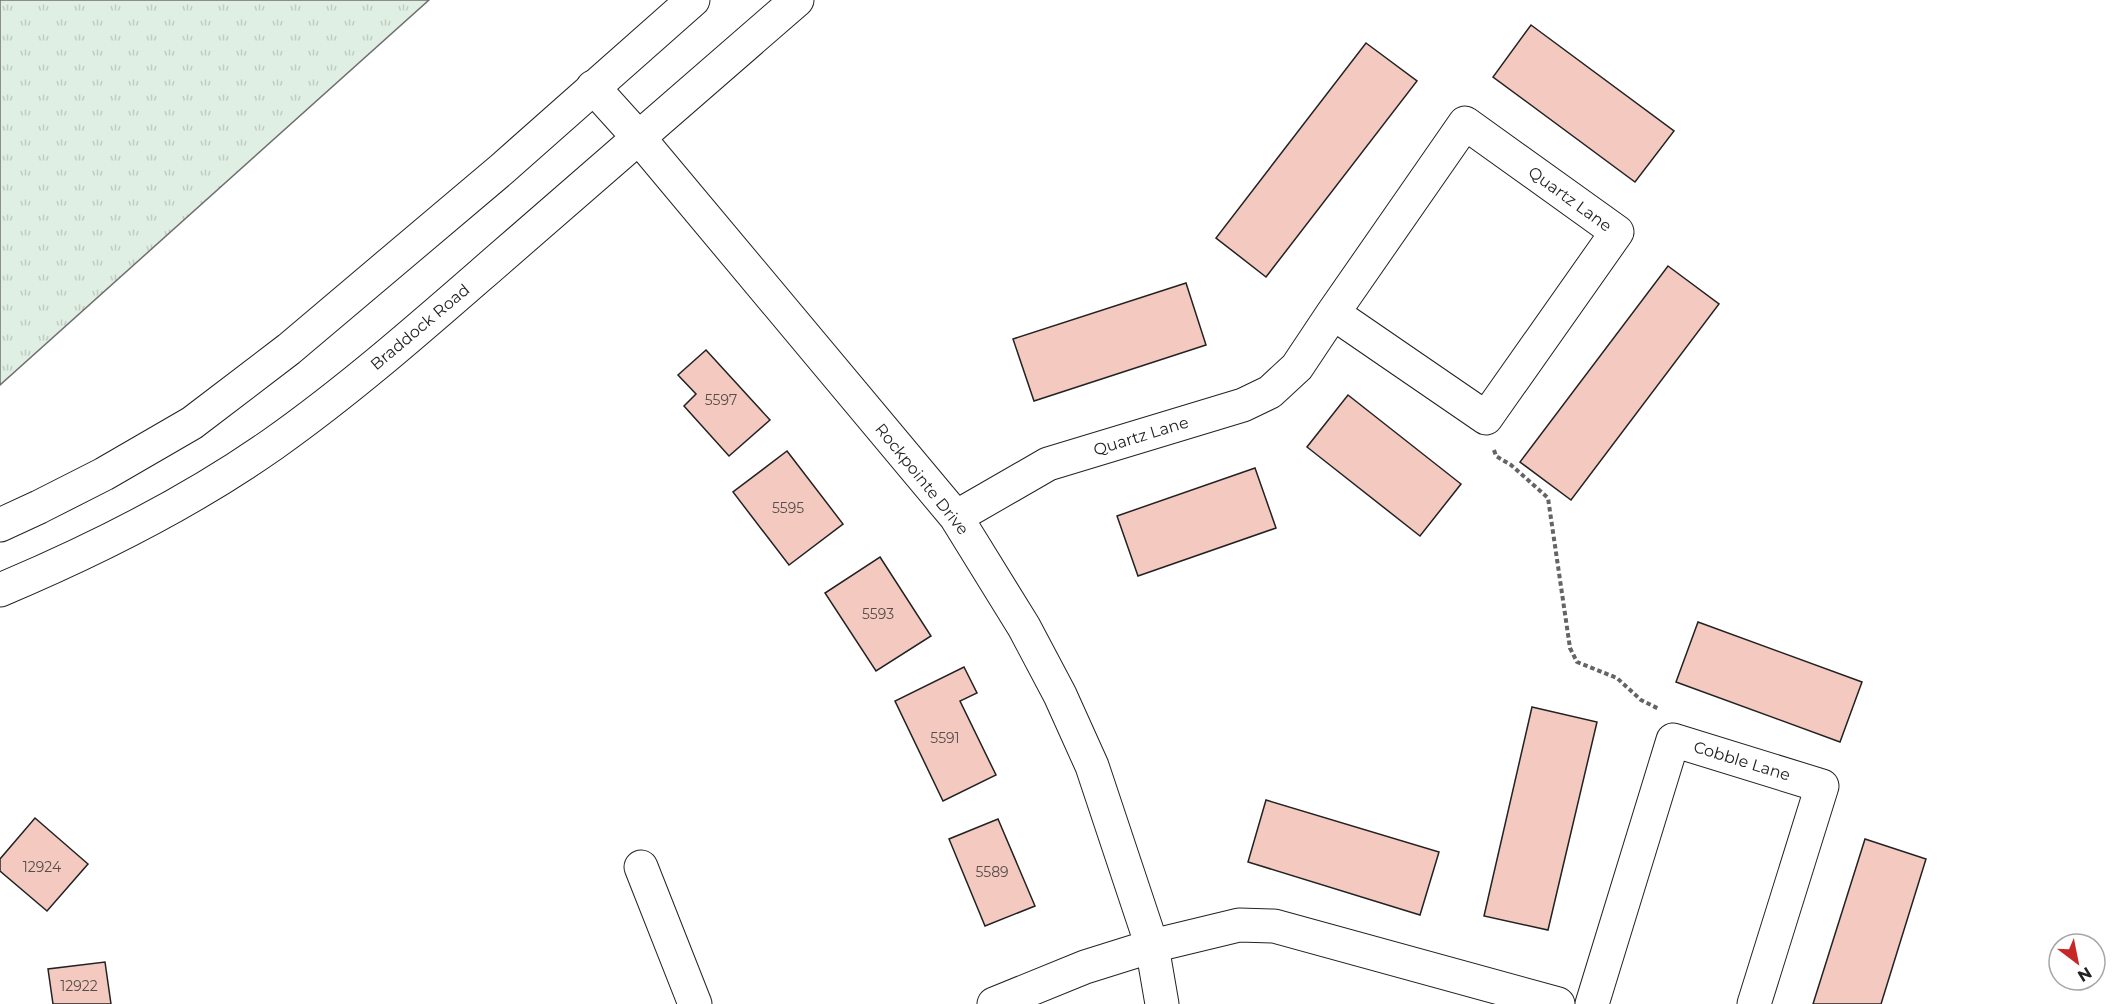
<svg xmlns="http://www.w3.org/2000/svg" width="2119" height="1004" font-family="Montserrat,sans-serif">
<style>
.grass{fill:url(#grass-tufts);stroke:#6f6f6f;stroke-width:1.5}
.building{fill:#f3c9c0;stroke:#222;stroke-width:1.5}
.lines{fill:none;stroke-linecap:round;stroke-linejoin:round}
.minor-casing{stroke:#222;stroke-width:35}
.major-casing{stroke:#222;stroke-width:35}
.path{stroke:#646464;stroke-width:4;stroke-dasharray:4.5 3;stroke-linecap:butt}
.minor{stroke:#fff;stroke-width:33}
.major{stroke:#fff;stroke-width:33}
.labels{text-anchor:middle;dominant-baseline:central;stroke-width:4.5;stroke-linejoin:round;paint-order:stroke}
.number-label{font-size:14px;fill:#564c4a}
.street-label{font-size:16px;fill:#222;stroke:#fff}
</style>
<defs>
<pattern id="grass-tufts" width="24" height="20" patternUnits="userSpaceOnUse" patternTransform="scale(1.5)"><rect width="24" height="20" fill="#e0efe3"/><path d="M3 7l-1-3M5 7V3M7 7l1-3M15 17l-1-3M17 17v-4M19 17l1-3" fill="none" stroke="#c0cdc2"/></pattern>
</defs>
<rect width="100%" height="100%" fill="#fff"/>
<path class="grass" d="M0 0H429L0 385Z"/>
<path class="building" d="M1531 25 1674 131 1635 182 1493 77Z
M1366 43 1417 81 1266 277 1216 238Z
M1668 266 1719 304 1571 500 1520 462Z
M1186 283 1206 345 1034 401 1013 339Z
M706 350 770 420 729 456 684 406 696 394 678 375Z
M1348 395 1461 484 1420 536 1307 447Z
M787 451 843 524 789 565 733 492Z
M1255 468 1276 528 1138 576 1117 516Z
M880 557 931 636 876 671 825 593Z
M1698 622 1862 682 1840 742 1676 682Z
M964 667 977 693 960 701 996 775 943 801 895 701Z
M1532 707 1597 722 1548 930 1484 916Z
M1266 800 1439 852 1420 915 1248 862Z
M35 818 88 864 47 911 0 871V859Z
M998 819 1035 906 985 926 949 839Z
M1865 839 1926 859 1881 1004H1813Z
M105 962 111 1004H53L48 969Z"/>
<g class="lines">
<defs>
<path id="minor" d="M593 87 639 138 956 517 1024 627 1060 695 1092 766 1152 946 1162 1004
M1465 123 1617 232 1486 418 1333 313Z
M956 517 1048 464 1243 405 1270 392 1297 367 1333 313
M641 867 695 1004
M994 1004 1085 967 1152 946 1239 925 1274 926 1558 1004
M1592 1004 1673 740 1822 786 1754 1004"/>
<path id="major" d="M0 525 39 507 104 474 192 423 289 349 502 169 693 0
M0 590C95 550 189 503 273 444 355 386 430 319 506 253 603 169 700 85 797 0"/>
</defs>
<use href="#minor" class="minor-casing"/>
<use href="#major" class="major-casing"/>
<path class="path" d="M1494 450 1496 456 1511 465 1548 498 1570 648 1577 662 1617 678 1641 700 1659 709"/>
<use href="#minor" class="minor"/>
<use href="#major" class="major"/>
</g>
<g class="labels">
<g class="number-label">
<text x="721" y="400">5597</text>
<text x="788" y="508">5595</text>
<text x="878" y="614">5593</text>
<text x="945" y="738">5591</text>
<text x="42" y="867">12924</text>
<text x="992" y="872">5589</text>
<text x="79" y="986">12922</text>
</g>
<g class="street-label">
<text transform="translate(1570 199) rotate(36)">Quartz Lane</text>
<text transform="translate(420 327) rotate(-40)">Braddock Road</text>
<text transform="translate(1141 436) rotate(-17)">Quartz Lane</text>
<text transform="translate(922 479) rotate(51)">Rockpointe Drive</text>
<text transform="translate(1742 761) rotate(17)">Cobble Lane</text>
</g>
</g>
<g transform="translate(2077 962) rotate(148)"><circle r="28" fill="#ffffff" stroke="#a7a7a7" stroke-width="1.5"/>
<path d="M0-4.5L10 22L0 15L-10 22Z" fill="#c62828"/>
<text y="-9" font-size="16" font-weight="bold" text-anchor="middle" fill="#222222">N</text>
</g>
</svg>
